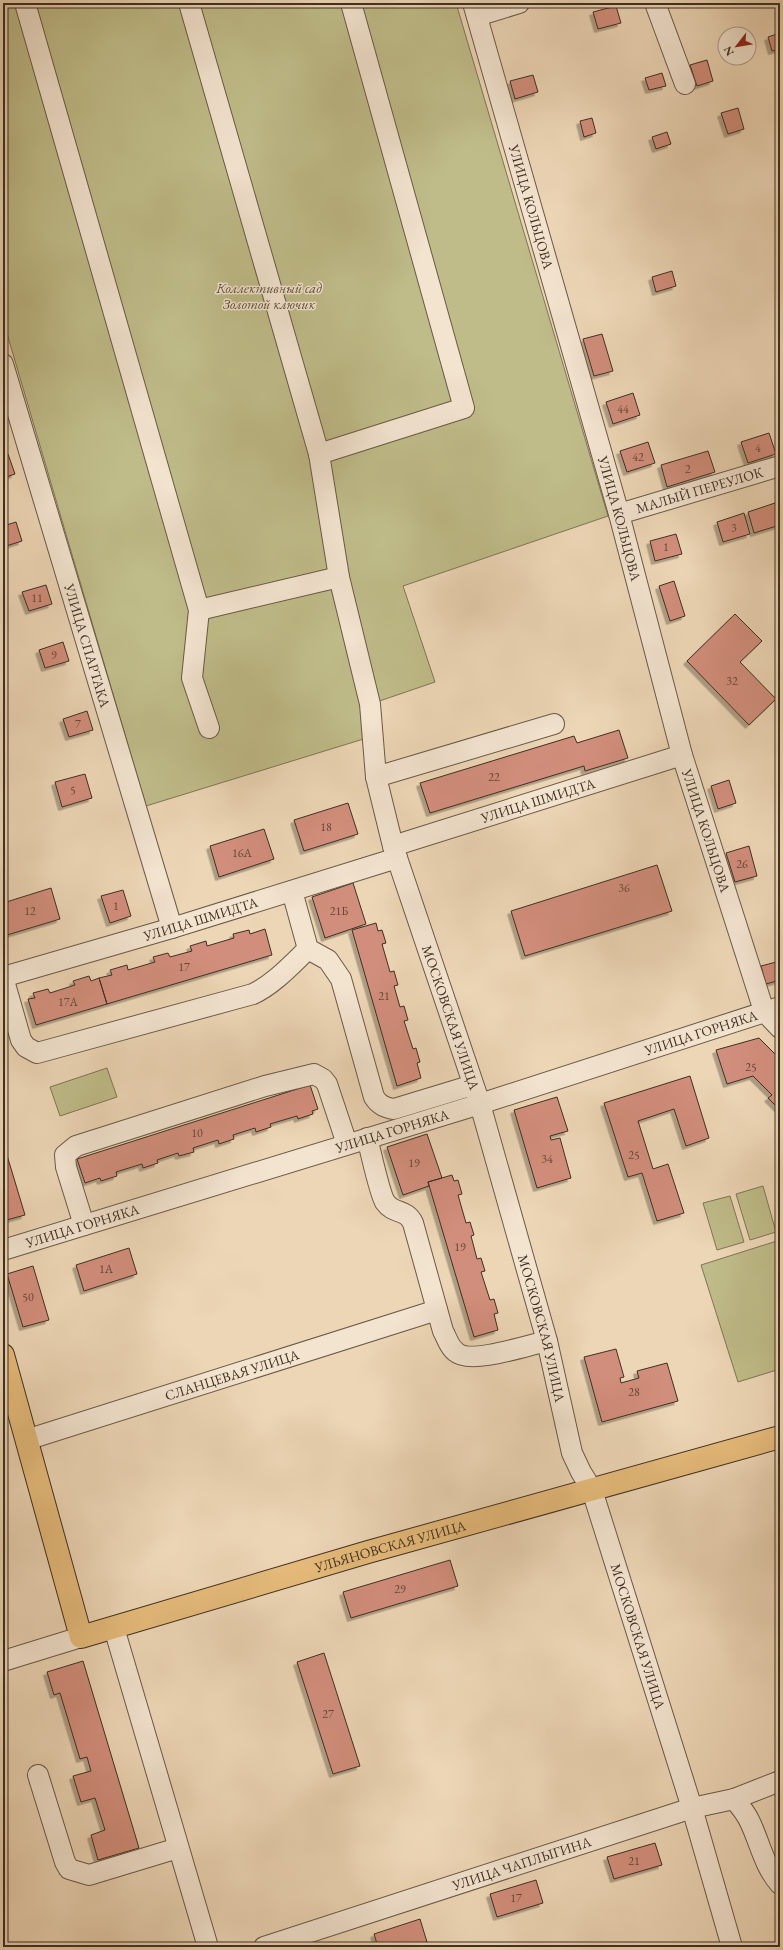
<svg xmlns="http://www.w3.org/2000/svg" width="783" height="1950" font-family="'EB Garamond',serif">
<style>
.green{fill:#bfbc89;stroke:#7e7656}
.building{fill:#d28e7c;stroke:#3e2f22;filter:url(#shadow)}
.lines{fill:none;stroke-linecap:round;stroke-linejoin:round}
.minor-casing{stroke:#6a5947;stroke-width:22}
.major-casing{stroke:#3e2f22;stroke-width:24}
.minor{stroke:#f3e4d0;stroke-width:20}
.major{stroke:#e6bb7b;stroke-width:22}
.labels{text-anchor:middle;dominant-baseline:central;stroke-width:3;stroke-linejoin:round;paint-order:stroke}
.number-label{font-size:12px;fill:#634738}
.street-label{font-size:14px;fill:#3e2f22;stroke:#f3e4d0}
.park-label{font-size:14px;font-style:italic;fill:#584b37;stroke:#f3e4d0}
</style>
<defs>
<filter id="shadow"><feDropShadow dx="-3.5" dy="3.5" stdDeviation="0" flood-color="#0004"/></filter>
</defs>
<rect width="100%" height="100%" fill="#edd6b6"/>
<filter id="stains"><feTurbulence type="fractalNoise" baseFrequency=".005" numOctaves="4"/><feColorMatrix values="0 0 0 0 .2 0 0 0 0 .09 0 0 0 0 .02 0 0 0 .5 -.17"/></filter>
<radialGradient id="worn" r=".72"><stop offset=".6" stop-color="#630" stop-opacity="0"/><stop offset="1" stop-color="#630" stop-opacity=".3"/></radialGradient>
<path class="green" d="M3 3H456L608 516 403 586 435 682 362 707 370 737 146 806 3 320Z
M107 1068 117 1097 60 1116 50 1087Z
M763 1186 776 1232 750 1240 736 1194Z
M730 1196 744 1242 717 1250 703 1203Z
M780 1240V1369L738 1382 701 1265Z"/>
<path class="building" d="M616 6 621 23 598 29 593 12Z
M780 33V49L772 51 768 37Z
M707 60 713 81 697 86 690 65Z
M662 73 666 86 649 90 645 78Z
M533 75 538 92 515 99 510 81Z
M738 108 744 129 728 134 721 113Z
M592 118 596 133 584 137 580 121Z
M667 132 671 144 656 149 652 137Z
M672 271 676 286 656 292 652 277Z
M602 334 613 371 594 376 583 339Z
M633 393 640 415 613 424 606 402Z
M769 433 776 454 748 463 741 442Z
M648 442 655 463 627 472 620 451Z
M708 451 715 472 667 487 661 465Z
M8 454 15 474 3 478V455Z
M775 503 780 517V525L754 533 748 512Z
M744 513 750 534 723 542 717 522Z
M16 522 22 541 3 547V526Z
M676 534 682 554 655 561 650 541Z
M674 581 685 616 670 621 659 586Z
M46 585 52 604 29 611 22 592Z
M735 614 762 641 740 662 776 699 749 725 687 661Z
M63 642 69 661 45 668 39 650Z
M87 711 93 730 69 737 63 719Z
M619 730 628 758 585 771 584 766 430 813 420 783 574 736 577 743Z
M85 774 92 798 62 807 55 782Z
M729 780 736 803 718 809 711 786Z
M348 803 358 834 304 851 294 820Z
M264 829 274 859 219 877 210 846Z
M749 846 757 876 735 882 726 853Z
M657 865 672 911 525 956 511 911Z
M353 883 366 924 325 938 312 897Z
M51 888 60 919 7 935 3 921V903Z
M123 890 131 916 110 923 101 896Z
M376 923 378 931 382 930 386 943 382 944 390 972 394 971 398 985 394 986 400 1007 404 1006 408 1020 404 1021 413 1049 416 1048 420 1062 417 1063 421 1078 397 1086 352 930Z
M265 929 272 955 107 1004 99 978 112 975 110 970 127 965 128 970 155 962 153 957 168 953 170 957 192 951 190 946 206 941 207 946 234 938 233 934 249 930 250 934Z
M780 961V980L766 984 761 966Z
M89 976 91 981 99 978 107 1004 36 1025 28 999 35 998 33 993 48 989 50 993 75 985 73 981Z
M759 1038 780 1059V1110L768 1098 772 1095 753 1076 727 1084 716 1050Z
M690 1076 709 1138 686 1146 674 1109 638 1121 653 1169 668 1164 684 1213 657 1221 642 1173 628 1177 604 1103Z
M310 1085 318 1109 312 1111 313 1114 298 1119 297 1116 270 1124 271 1127 256 1132 255 1128 233 1135 234 1139 219 1144 218 1140 193 1148 194 1152 179 1156 178 1153 157 1160 158 1163 143 1168 142 1164 116 1172 117 1176 101 1181 100 1178 85 1183 77 1159Z
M557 1097 568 1131 550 1136 551 1140 560 1138 571 1178 537 1188 514 1110Z
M427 1134 442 1178 428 1182 429 1186 403 1195 387 1147Z
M3 1142 25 1215 3 1221Z
M452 1175 454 1181 458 1180 462 1194 458 1195 466 1223 470 1222 474 1235 471 1236 477 1259 481 1258 485 1271 481 1272 490 1300 494 1299 498 1313 494 1314 498 1330 474 1337 428 1182Z
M129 1248 137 1274 84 1291 76 1265Z
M33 1266 49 1320 23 1327 7 1274Z
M616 1349 624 1377 620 1378 621 1383 639 1378 637 1371 667 1363 678 1401 602 1422 584 1357Z
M450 1560 458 1586 351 1618 343 1592Z
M324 1653 360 1766 333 1774 297 1662Z
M83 1661 139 1848 98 1860 91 1835 105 1830 95 1798 81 1802 73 1776 91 1771 87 1757 80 1759 60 1693 54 1695 47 1672Z
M655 1843 662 1865 614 1879 607 1857Z
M536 1880 543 1903 497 1917 490 1894Z
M420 1919 427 1942 413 1947H378L374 1934Z"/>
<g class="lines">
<defs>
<g id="minor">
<path d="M25 3 199 610 192 678 209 728"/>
<path id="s1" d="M189 3 319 454 339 577 370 704 376 777 393 846 480 1104 547 1341 572 1453 581 1472 592 1490 692 1808 732 1947"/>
<path id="s2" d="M473 3 619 514 682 755 764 1011 780 1028"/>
<path d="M655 3 685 84"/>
<path d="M477 16 519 3"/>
<path id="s3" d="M3 364 172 928"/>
<path d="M319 454 464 408 351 3"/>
<path id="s4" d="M619 514 780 466"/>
<path d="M199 610 339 577"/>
<path d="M376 777 554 724"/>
<path id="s5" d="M393 846 682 755"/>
<path d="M292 891 308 949 328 960 341 979 374 1097C379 1105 385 1108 394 1109L473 1085"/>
<path id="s6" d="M3 977 172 928 397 858"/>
<path d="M3 977 21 1040 26 1047 37 1053 253 994C274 984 291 965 308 949"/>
<path d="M367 1138C371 1152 379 1192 385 1202 394 1215 406 1208 413 1223L443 1331C447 1338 449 1347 456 1352 470 1365 528 1345 547 1341"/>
<path d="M84 1225 66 1167 65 1155 76 1146 265 1086 314 1074 323 1079 327 1084 347 1144"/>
<path id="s7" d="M3 1250 480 1104 780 1007"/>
<path id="s8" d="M26 1440 437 1310"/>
<path d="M114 1628 208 1947"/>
<path d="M3 1661 81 1637"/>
<path d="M38 1775 65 1862 69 1869 89 1875 178 1848"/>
<path d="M734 1799C740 1806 746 1813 750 1822 760 1843 764 1866 780 1884"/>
<path id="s9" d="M264 1947 692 1808 734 1799 780 1781"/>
</g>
<g id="major">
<path id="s10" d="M3 1355 81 1637 368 1552 780 1437"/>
</g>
</defs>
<use href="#minor" class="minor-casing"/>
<use href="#major" class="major-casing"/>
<use href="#minor" class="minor"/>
<use href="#major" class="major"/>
</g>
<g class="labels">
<g class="number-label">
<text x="623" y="409">44</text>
<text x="758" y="448">4</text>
<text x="638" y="457">42</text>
<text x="688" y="469">2</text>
<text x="734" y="528">3</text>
<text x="666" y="547">1</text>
<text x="37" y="598">11</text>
<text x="54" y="655">9</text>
<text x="732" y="681">32</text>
<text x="78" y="724">7</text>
<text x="494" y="777">22</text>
<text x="73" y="790">5</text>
<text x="326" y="827">18</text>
<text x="242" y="853">16А</text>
<text x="742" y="864">26</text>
<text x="624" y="888">36</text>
<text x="116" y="906">1</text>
<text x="30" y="911">12</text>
<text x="339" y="911">21Б</text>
<text x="184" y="967">17</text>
<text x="384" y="996">21</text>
<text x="68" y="1002">17А</text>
<text x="751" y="1067">25</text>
<text x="197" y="1133">10</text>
<text x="634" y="1155">25</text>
<text x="547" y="1159">34</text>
<text x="414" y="1163">19</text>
<text x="460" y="1247">19</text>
<text x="106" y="1269">1А</text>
<text x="28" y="1297">50</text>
<text x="634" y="1392">28</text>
<text x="400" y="1589">29</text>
<text x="328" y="1714">27</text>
<text x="634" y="1861">21</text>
<text x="516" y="1898">17</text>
</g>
<g class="street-label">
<text stroke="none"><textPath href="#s2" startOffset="212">УЛИЦА КОЛЬЦОВА</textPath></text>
<text stroke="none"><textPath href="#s4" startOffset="84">МАЛЫЙ ПЕРЕУЛОК</textPath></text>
<text stroke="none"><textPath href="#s2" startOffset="536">УЛИЦА КОЛЬЦОВА</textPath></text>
<text stroke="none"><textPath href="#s3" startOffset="294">УЛИЦА СПАРТАКА</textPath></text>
<text stroke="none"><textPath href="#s5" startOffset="152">УЛИЦА ШМИДТА</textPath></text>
<text stroke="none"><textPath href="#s2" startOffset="860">УЛИЦА КОЛЬЦОВА</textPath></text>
<text stroke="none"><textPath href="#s6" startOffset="206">УЛИЦА ШМИДТА</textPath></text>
<text stroke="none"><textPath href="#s1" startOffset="1050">МОСКОВСКАЯ УЛИЦА</textPath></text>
<text stroke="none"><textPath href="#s7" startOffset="731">УЛИЦА ГОРНЯКА</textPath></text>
<text stroke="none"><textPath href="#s7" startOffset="407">УЛИЦА ГОРНЯКА</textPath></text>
<text stroke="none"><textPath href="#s7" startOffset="83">УЛИЦА ГОРНЯКА</textPath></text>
<text stroke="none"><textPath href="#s1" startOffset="1374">МОСКОВСКАЯ УЛИЦА</textPath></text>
<text stroke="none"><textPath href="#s8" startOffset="216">СЛАНЦЕВАЯ УЛИЦА</textPath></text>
<text stroke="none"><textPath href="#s10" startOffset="615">УЛЬЯНОВСКАЯ УЛИЦА</textPath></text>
<text stroke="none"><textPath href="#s1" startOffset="1698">МОСКОВСКАЯ УЛИЦА</textPath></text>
<text stroke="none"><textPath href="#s9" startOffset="271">УЛИЦА ЧАПЛЫГИНА</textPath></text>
</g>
<g class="park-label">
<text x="269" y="288">Коллективный сад<tspan x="269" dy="16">Золотой ключик</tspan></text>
</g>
</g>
<rect width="783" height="1950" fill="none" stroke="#edd6b6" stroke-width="16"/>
<rect x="4" y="4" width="775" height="1942" fill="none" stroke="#3e2f22" stroke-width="2"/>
<rect x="8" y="8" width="767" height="1934" fill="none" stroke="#3e2f22"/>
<g transform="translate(737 46) rotate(239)"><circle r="19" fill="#f3e4d0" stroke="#ab9c8a"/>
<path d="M0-3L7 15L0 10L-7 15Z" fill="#8f2418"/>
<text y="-6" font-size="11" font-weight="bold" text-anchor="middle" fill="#3e2f22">N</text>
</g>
<rect width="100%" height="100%" filter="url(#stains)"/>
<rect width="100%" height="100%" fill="url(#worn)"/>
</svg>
